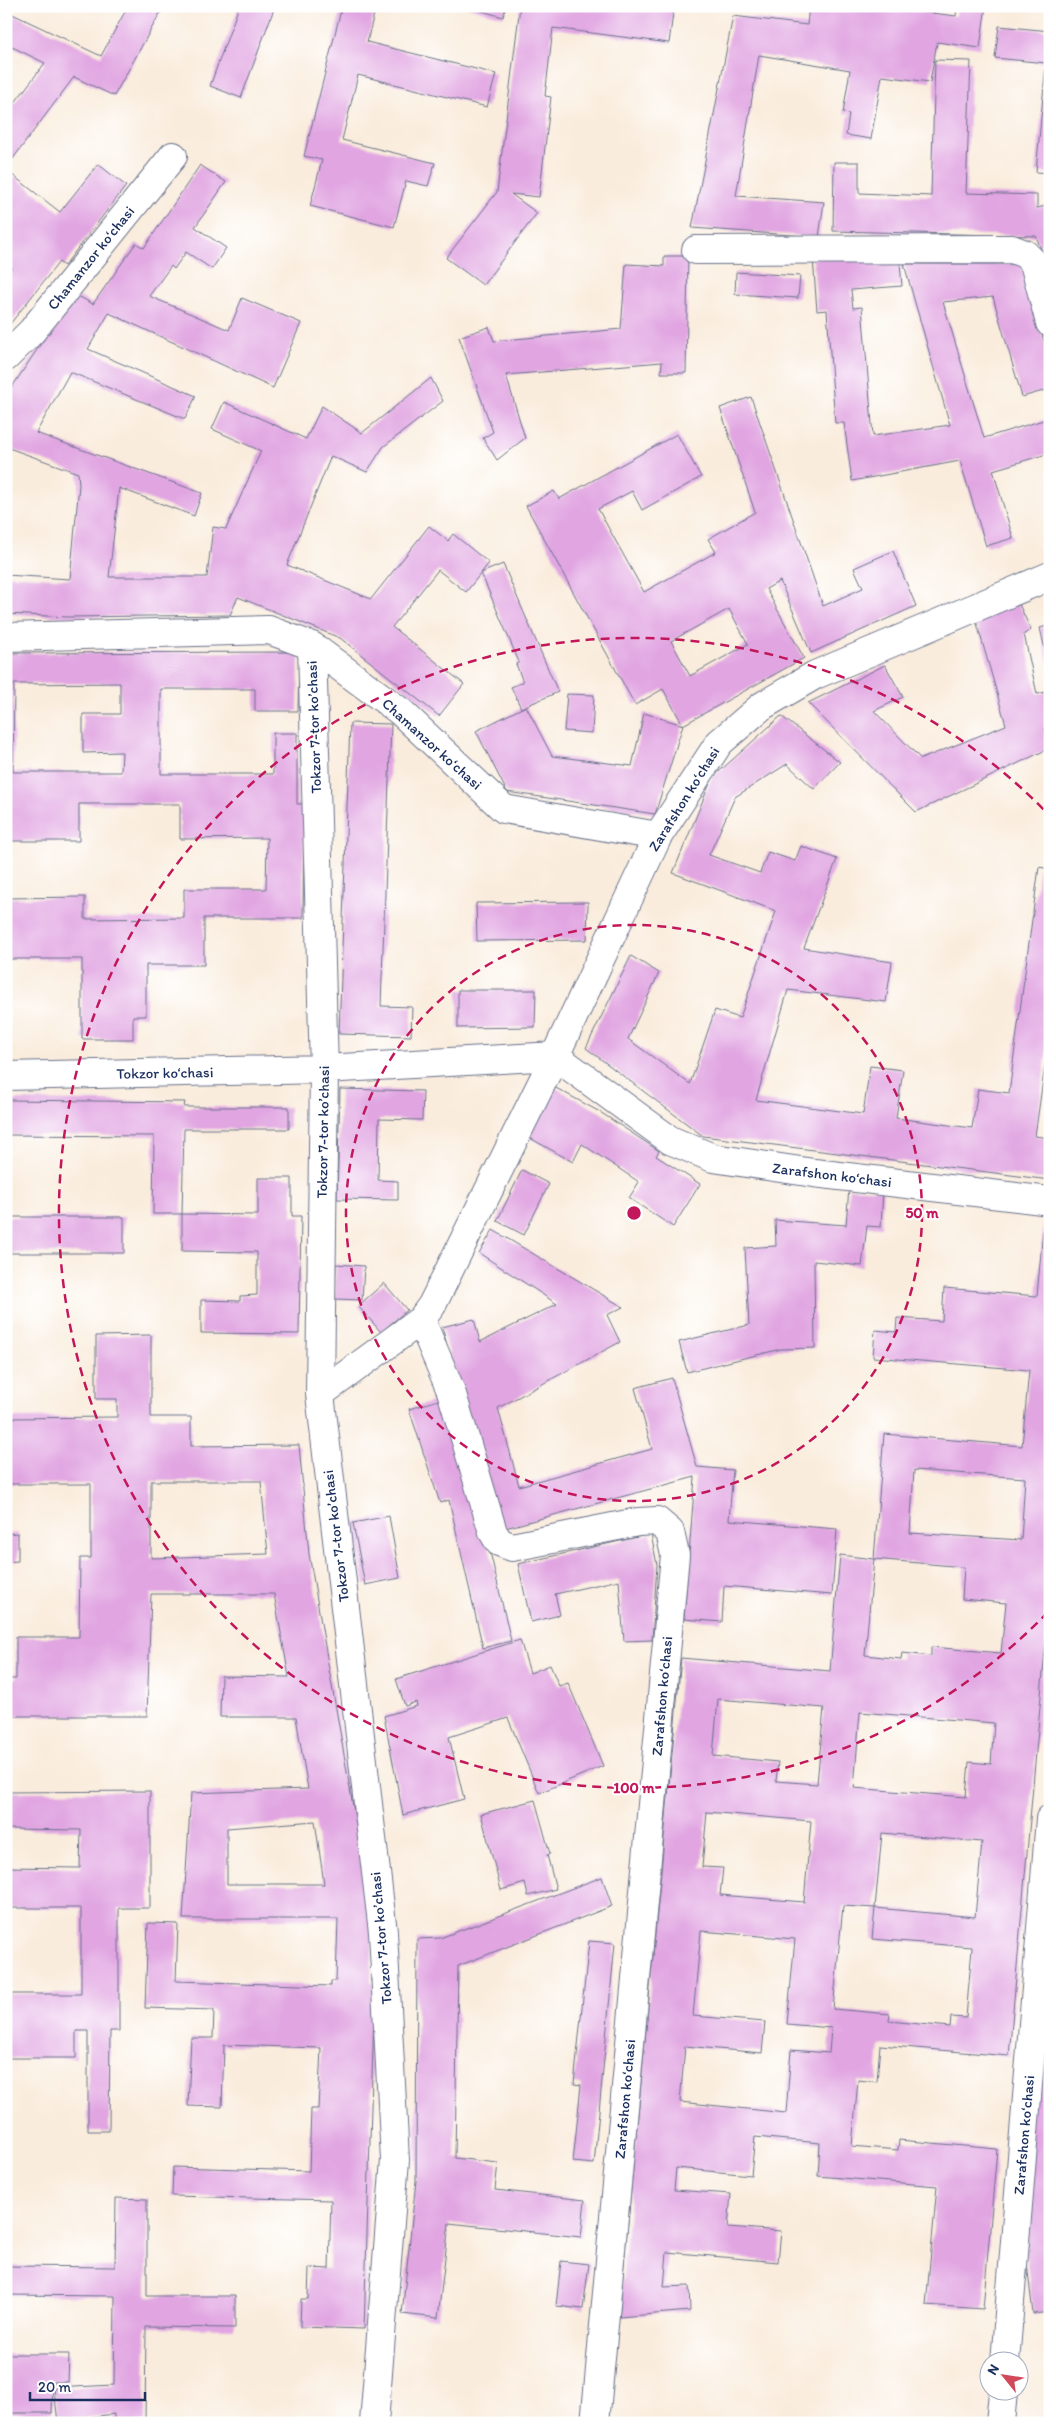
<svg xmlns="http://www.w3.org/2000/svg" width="1056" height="2429" font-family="Itim,sans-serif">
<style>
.building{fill:#e1a6e2;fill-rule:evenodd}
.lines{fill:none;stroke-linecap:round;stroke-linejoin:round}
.minor-casing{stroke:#69718a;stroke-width:30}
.minor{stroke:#fff;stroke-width:28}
.ring{fill:none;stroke:#c2185b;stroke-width:2.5;stroke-dasharray:9 6}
.labels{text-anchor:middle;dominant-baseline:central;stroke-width:4;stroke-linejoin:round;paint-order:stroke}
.street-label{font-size:15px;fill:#1b2f5e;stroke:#fff}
.centre{fill:#c2185b;stroke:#fff;stroke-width:2.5}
.ring-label{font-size:15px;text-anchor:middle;font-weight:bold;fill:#c2185b;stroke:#fff;stroke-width:4;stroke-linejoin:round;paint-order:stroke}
</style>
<rect width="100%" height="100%" fill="#fff"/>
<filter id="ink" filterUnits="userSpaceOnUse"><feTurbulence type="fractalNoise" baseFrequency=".02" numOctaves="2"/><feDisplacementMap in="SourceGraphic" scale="10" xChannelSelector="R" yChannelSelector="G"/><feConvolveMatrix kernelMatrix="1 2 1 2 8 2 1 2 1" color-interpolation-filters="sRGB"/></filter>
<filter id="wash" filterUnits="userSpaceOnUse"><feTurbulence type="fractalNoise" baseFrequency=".0096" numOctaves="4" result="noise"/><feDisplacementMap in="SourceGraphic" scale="20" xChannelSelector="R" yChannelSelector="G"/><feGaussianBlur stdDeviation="1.12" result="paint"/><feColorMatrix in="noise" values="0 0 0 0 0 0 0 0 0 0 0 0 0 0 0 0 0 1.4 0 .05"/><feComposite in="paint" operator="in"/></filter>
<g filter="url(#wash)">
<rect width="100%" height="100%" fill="#f9ecdc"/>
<g id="blocks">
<path class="building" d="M128 6H164L114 96 74 77 6 168V114L45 63 6 44V11L101 56Z
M239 6H275L241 98 210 86Z
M342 6H376L367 42 496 74 487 107 358 75 342 140 435 163 428 186 406 181 394 227 310 206 322 160 304 156Z
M464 6H506L503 17Z
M520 6H674L669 43 553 28 545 96 551 97 539 197 511 194 537 213 483 285 446 258 497 192Z
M809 6H877L956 16 957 6H986L980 48 937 42 930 82 882 76 871 139 846 135 849 114 843 113 850 70 759 55 736 196 824 202 819 237 692 228 733 16 807 25Z
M999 26 1050 31V173L1036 172 1046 63 995 58Z
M935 60 971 61 966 193 1037 195V208L1050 205V273L1036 236 833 231 834 162H859V193L931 196Z
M98 164 126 186 64 266 59 262 10 324 6 321V275L12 267 6 262V170L60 212Z
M200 165 226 182 195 227 226 248 212 269 186 252 174 269 171 266 149 296 229 330 242 298 301 323 273 388 109 313 88 349 196 396 185 419 70 372 36 433 202 493 194 516 119 488 109 577H207L213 527 226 529 261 451 212 429 224 402 306 439 322 406 362 433 431 378 443 401 383 447 367 472 331 456 287 565 371 599 429 526 448 541 453 534 489 563 466 592 438 570 392 627 464 684 439 716 340 638 238 597 230 615 68 617 6 614V575L70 579 79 485 78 473 6 447V396L74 294 93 304 136 243 144 248Z
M899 251 902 286 851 290 853 308 862 307 873 436 950 425 904 264H1021L1050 361V389L1022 397 993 297 943 302 984 438 1050 418V461L1047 454 993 470 1013 538 986 546 960 461 852 481 844 423H835L827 310 817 311 813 258Z
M664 256H688L686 373H661L662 362 506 375 525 438 497 460 483 438 493 432 459 337 489 327 494 341 621 329 626 264 664 266Z
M736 272 800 276 798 298 735 294Z
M751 397 823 606 863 588 854 568 893 551 916 606 811 653 780 581 766 589 804 658 683 725 655 814 507 792 476 731 526 706 552 756 632 766 644 713 683 725 663 689 635 705 526 506 554 491 559 499 677 434 701 477 642 510 632 491 598 509 644 592 716 552 708 539 755 512 720 408ZM729 609 748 644 690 676 671 641Z
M503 564 558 692 521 708 511 687 523 682 516 664 519 662 481 573Z
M1017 600 1031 630 1024 634 1037 694 1050 691V727L1045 728 1047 739 1050 738V748L916 812 808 703 885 665 903 697 874 711 921 759 1006 725 976 620Z
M1050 625V667H1049L1040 628Z
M299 652 298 711H255V689H161V774H273V733H297V804H304L303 918H204V965H146V1016H133V1039H82V959H6V898L85 897V919L184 918V889H266L267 838 180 839V804H79V841H6V653ZM120 683V714H83V753L122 752 121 772H13L14 684Z
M567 694 594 695 592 733 564 731Z
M781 716 840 762 814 789 787 764 735 797 709 855 760 873 768 852 795 861 801 846 837 859 804 948 892 962 886 1002 788 990 756 1100 863 1114 870 1066 903 1070 896 1118 972 1128 978 1089 1009 1093 1039 867 1050 869V1030L1035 1136 1050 1138V1180L703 1136 586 1048 631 956 659 973 628 1039 690 1084 715 1010 740 1018 776 911 673 873 712 778Z
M350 723 391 724 381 1006 412 1007 411 1036 339 1034Z
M588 902 587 940 477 941 476 903Z
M458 990H536L535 1027 458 1028Z
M554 1087 600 1112 659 1151 656 1156 700 1184 673 1227 629 1198 639 1182 582 1144 573 1162 528 1137Z
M340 1089 423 1091 422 1120 379 1119 378 1180 398 1181V1200L337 1199Z
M6 1100 185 1102 184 1107H289V1129H184L182 1214H153L154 1136 6 1135Z
M522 1170 549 1184 524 1235 497 1221Z
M258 1178H292V1216H301L299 1334 201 1333V1300L240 1301V1296L257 1295V1252L182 1251V1214L258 1215Z
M849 1188 883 1190 881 1227 867 1226 862 1266 814 1261 815 1348 781 1349 687 1372 679 1342 749 1325 745 1248 776 1246 775 1220 846 1225Z
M6 1217H124V1253H6Z
M1044 1219 1050 1220V1594L1009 2056 880 2045 877 2082 858 2080 852 2146 898 2150 899 2140 997 2149 983 2309 926 2305 937 2186 818 2176 820 2143 755 2137 751 2175 676 2168 674 2190 731 2194 728 2227 781 2231 778 2262 667 2252 664 2287 689 2286 690 2311 619 2317 681 1658 830 1671 840 1555 874 1559 865 1655 901 1659 902 1653 931 1656V1647L1001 1653 1006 1603 962 1599 964 1567 874 1559 884 1434 1022 1446 1029 1370 873 1357 875 1330 896 1332 897 1318 942 1321 944 1288 1037 1296ZM914 1470 1025 1478 1021 1540 910 1533ZM718 1699 824 1708 817 1784 776 1781 778 1762 713 1756ZM860 1712 994 1723 991 1764 969 1762 966 1797 854 1788ZM707 1812 811 1821 804 1902 720 1895 723 1868 702 1867ZM882 1833 982 1842 975 1917 875 1908 872 1939 972 1947 966 2018 951 2017 950 2027 889 2021 890 2014 833 2009 843 1906 875 1908ZM701 1931 795 1939 787 2024 831 2028 829 2053 791 2050 786 2113 680 2102 685 2046 762 2053 765 2022 693 2016Z
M493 1230 623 1307 607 1315 620 1342 498 1408 519 1486 652 1449 635 1388 672 1378 697 1467 733 1470 729 1520 837 1529 832 1595 724 1586 722 1622 684 1619 695 1477 498 1530 442 1327 474 1319 480 1342 557 1304 479 1253Z
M336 1264 364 1266 362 1300 335 1299Z
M384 1283 407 1310 381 1332 358 1306Z
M6 1309H9V1337H6Z
M151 1335V1417H191V1446L299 1445 309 1554 373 1921 371 1982H375L364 2329 300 2327 301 2299H308L309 2268 329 2269 331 2200 172 2196 173 2167 309 2171 311 2109H318L321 2048 224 2045 222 2107 188 2106 191 2038H213L214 2010 145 2008 148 1923 178 1924 176 1981 331 1986V1981H336L338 1919H183L191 1793 308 1789 296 1717H220L221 1676 289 1677 274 1594H151L147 1716H6V1679H16V1637H79L80 1558H91V1484H6V1418L117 1417V1399H96V1336ZM151 1481H261L268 1554 151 1558ZM315 1821 324 1884H227V1828Z
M445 1398 476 1492 511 1641 483 1648 449 1500 440 1503 409 1409Z
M389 1516 400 1578 365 1585 353 1523Z
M18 1533V1561L6 1562V1534Z
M651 1534 657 1565 652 1640 624 1641 619 1580 555 1594 560 1615 531 1622 518 1564Z
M520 1640 530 1673 550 1665 559 1686 568 1683 603 1766 539 1793 508 1718 449 1737 464 1799 403 1815 384 1716 417 1706 416 1702 405 1706 396 1679Z
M150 1791V1908H119V2031H110L109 2131H88V2031H76V2058H6V1994H81V1908H6V1867L80 1868 81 1830 6 1829V1792Z
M535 1800 550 1854 547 1855 556 1889 528 1896 525 1883 501 1890 481 1814Z
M602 1877 612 1906 458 1966 455 2158 498 2163 495 2190 585 2200 581 2237 449 2223 438 2318 402 2314 416 2181 417 1939 440 1938Z
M1050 1925V2312L1033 2314 1021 2213Z
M589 1941 615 1943 594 2164 573 2162 581 2085 574 2084Z
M116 2198 147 2199V2296H235V2328L146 2327 145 2422H114V2414L84 2418 85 2423H58L54 2388 114 2385 115 2296 6 2295V2266L115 2267Z
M561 2261 589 2264 583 2309 556 2306Z
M6 2354H69L68 2382H53L52 2413H6Z"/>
</g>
</g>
<g filter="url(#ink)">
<use href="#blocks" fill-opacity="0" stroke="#69718a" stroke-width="1"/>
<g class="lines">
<defs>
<path id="minor" d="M696 250 1012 249 1025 254 1034 263 1050 323
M6 357 32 331 173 156
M6 637 269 630 312 646 401 712 504 809 658 836
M312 646 324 1069 320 1394 383 1932 395 2160 374 2423
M6 1076 324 1069 555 1056 670 1140 713 1158 814 1173 1050 1201
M407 1330 421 1320 432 1305 555 1056 658 836 719 743 762 706 815 675 1050 576
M320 1394 421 1320 451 1391 493 1532 499 1542 512 1547 638 1522 657 1521 670 1532 675 1555 595 2423
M1005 2362 1050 1819
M1000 2423 1003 2392"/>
</defs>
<use href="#minor" class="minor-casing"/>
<use href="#minor" class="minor"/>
</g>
</g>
<g class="ring">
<circle cx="634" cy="1213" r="288"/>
<path d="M1048 1612A575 575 0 1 1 1048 814"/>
</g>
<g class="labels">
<g class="street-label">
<text transform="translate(91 258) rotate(-51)">Chamanzor koʻchasi</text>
<text transform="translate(314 727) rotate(-92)">Tokzor 7-tor koʼchasi</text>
<text transform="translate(432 744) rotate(42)">Chamanzor koʻchasi</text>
<text transform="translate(684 799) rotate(-58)">Zarafshon koʻchasi</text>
<text transform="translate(165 1073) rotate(-1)">Tokzor koʻchasi</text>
<text transform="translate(323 1132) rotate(-89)">Tokzor 7-tor koʼchasi</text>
<text transform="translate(832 1175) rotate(7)">Zarafshon koʻchasi</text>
<text transform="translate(336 1536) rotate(-97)">Tokzor 7-tor koʼchasi</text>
<text transform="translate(662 1696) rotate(-85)">Zarafshon koʻchasi</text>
<text transform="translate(381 1938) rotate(-95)">Tokzor 7-tor koʼchasi</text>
<text transform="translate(625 2099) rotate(-85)">Zarafshon koʻchasi</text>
<text transform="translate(1024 2135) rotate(-85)">Zarafshon koʻchasi</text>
</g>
</g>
<circle cx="634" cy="1213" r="8" class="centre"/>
<g class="ring-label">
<text x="922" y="1218">50 m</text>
<text x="634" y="1793">100 m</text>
</g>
<rect width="1056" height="2429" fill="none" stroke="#fff" stroke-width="25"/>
<g transform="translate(1004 2376) rotate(300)"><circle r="24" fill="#ffffff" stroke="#a4acbf"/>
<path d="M0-4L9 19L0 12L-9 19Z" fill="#d1495b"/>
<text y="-8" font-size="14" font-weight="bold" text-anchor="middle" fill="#1b2f5e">N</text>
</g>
<path d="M30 2392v8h115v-8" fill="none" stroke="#1b2f5e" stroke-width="2.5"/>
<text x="38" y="2392" font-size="15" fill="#1b2f5e" stroke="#ffffff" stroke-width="4" paint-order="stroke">20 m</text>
</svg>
